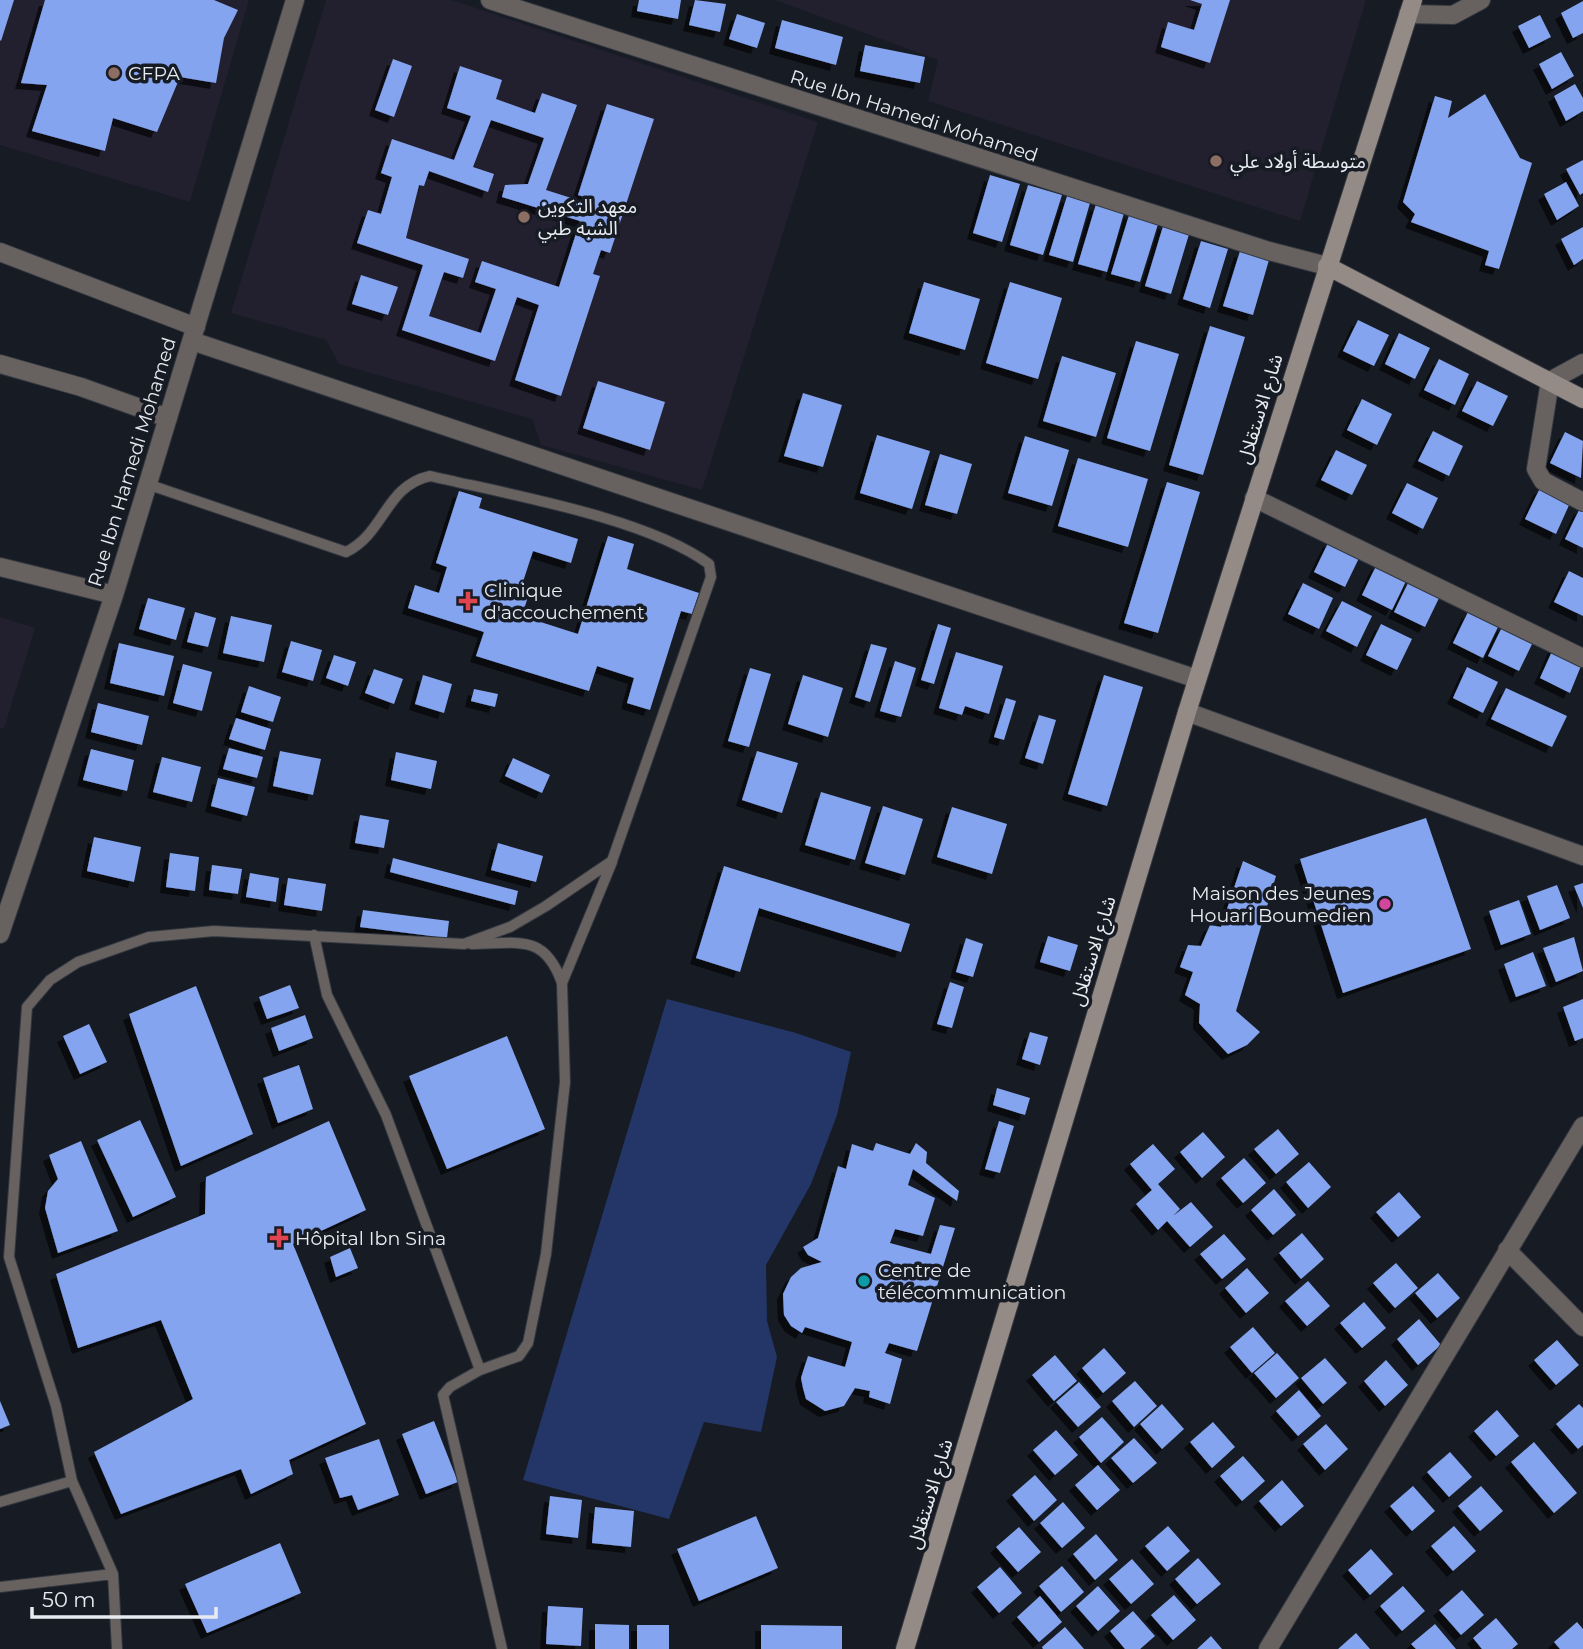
<svg xmlns="http://www.w3.org/2000/svg" width="1583" height="1649" font-family="Montserrat,'Noto Sans Arabic',sans-serif">
<style>
.education{fill:#221f2f}
.green{fill:#233667}
.building{fill:#85a4ef;fill-rule:evenodd;filter:url(#shadow)}
.lines{fill:none;stroke-linecap:round;stroke-linejoin:round}
.lane-casing{stroke:#343841;stroke-width:12}
.street-casing{stroke:#343841;stroke-width:20}
.secondary-casing{stroke:#343841;stroke-width:20}
.lane{stroke:#67625f;stroke-width:10}
.street{stroke:#67625f;stroke-width:18}
.secondary{stroke:#948b87;stroke-width:18}
.education-dot{fill:#8d6e63;stroke:#171b24;stroke-width:2.5}
.health-dot{fill:#e0444e;stroke:#171b24;stroke-width:2.5}
.hotel-dot{fill:#d1479c;stroke:#171b24;stroke-width:2.5}
.culture-dot{fill:#0f9aa8;stroke:#171b24;stroke-width:2.5}
.labels{text-anchor:middle;dominant-baseline:central;stroke-width:7;stroke-linejoin:round;paint-order:stroke}
.poi-label{font-size:19px;fill:#e8ebf1;stroke:#171b24;text-anchor:start}
.street-label{font-size:19px;fill:#e8ebf1;stroke:#171b24}
</style>
<defs>
<filter id="shadow"><feDropShadow dx="-6" dy="6" stdDeviation="0" flood-color="#0009"/></filter>
</defs>
<rect width="100%" height="100%" fill="#171b24"/>
<path class="education" d="M0 0H249L190 202 0 145Z
M326 0H452L818 122 702 490 541 445 532 419 339 364 326 340 231 313Z
M775 0H1366L1300 221 928 101 938 60Z
M0 617 35 628 4 729 0 728Z"/>
<path class="green" d="M667 999 796 1033 851 1052 837 1115 811 1184 766 1265 767 1321 777 1357 761 1432 704 1422 669 1519 523 1480Z"/>
<path class="building" d="M0 0H14L1 41 0 40Z
M45 0H214L238 10 224 38 216 83 180 77 157 132 113 118 105 151 32 131 47 85 21 83Z
M639 0H681L678 19 637 11Z
M695 0 726 4 720 32 689 25Z
M1190 0H1230L1210 63 1161 47 1168 22 1194 30 1202 4Z
M1583 1V33L1573 38 1561 13Z
M737 14 765 23 757 48 729 39Z
M1540 15 1551 37 1529 48 1518 26Z
M782 20 843 37 836 65 775 48Z
M865 45 925 57 920 83 860 71Z
M1561 52 1574 76 1552 89 1539 64Z
M393 59 412 66 394 117 375 110Z
M460 66 502 80 496 99 535 113 542 93 577 105 546 190 587 203 588 198 578 195 607 104 654 119 610 253 601 250 593 274 600 276 561 396 515 380 539 305 517 297 495 361 402 330 423 265 357 243 368 210 381 214 392 177 381 173 392 139 454 160 471 116 447 108ZM491 120 544 138 528 184 505 185 502 197 580 221 559 287 482 261 475 282 496 289 481 333 429 316 444 272 463 278 469 259 406 238 419 185 424 186 429 171 488 192 494 174 473 167Z
M1575 84 1583 98V111L1566 121 1554 96Z
M1485 94 1520 158 1532 163 1499 269 1485 265 1489 251 1411 222 1415 214 1403 202 1435 96 1452 101 1448 118Z
M1583 160V193L1580 195 1566 169Z
M990 175 1020 184 1002 242 973 233Z
M1566 182 1579 206 1557 220 1544 194Z
M1028 185 1062 195 1043 255 1010 245Z
M1067 196 1090 203 1073 262 1049 255Z
M1096 204 1124 213 1107 272 1078 264Z
M1130 212 1159 221 1140 282 1111 274Z
M1164 223 1190 231 1171 294 1145 286Z
M1583 227V259L1574 265 1561 239Z
M1201 241 1228 249 1210 308 1183 299Z
M1240 251 1269 260 1253 315 1223 306Z
M361 275 398 287 388 315 352 304Z
M924 282 980 299 965 350 909 333Z
M1010 282 1062 298 1038 379 986 363Z
M1358 320 1389 335 1374 366 1343 351Z
M1210 326 1245 337 1203 475 1169 465Z
M1399 333 1430 348 1415 379 1385 364Z
M1136 341 1179 354 1150 451 1107 438Z
M1062 356 1116 373 1096 437 1043 421Z
M1439 359 1469 374 1455 405 1424 390Z
M598 381 665 402 650 450 583 428Z
M1477 381 1508 396 1493 426 1462 411Z
M803 393 842 405 823 467 784 456Z
M1362 399 1392 414 1377 445 1347 430Z
M1433 431 1463 446 1449 476 1418 461Z
M1565 432 1583 441 1581 478 1550 463Z
M877 435 930 451 912 509 860 493Z
M1025 436 1069 450 1052 506 1008 493Z
M1336 450 1367 465 1352 495 1321 480Z
M940 454 972 464 957 514 925 505Z
M1078 458 1148 479 1128 547 1058 526Z
M1167 482 1200 492 1158 633 1124 623Z
M1407 483 1438 498 1423 529 1392 513Z
M1540 488 1570 503 1556 534 1525 519Z
M459 491 482 498 479 508 578 539 571 563 533 551 521 588 530 590 522 616 578 634 608 536 634 544 627 569 699 593 692 614 681 611 650 710 627 703 634 678 597 666 589 691 476 656 484 632 408 608 415 585 439 593 447 567 436 563Z
M1580 508 1583 510V548L1565 539Z
M1329 541 1360 556 1345 587 1314 572Z
M1377 564 1407 579 1392 610 1362 595Z
M1569 571 1583 578V616L1554 602Z
M1409 581 1440 596 1425 627 1394 612Z
M1303 583 1333 598 1319 629 1288 614Z
M148 598 185 608 176 640 139 629Z
M1342 601 1372 616 1357 647 1326 631Z
M195 612 216 618 208 647 187 642Z
M1468 612 1498 627 1483 658 1453 643Z
M231 616 272 625 264 662 223 653Z
M938 624 951 628 934 684 921 680Z
M1381 624 1412 639 1397 670 1366 655Z
M1503 625 1534 640 1519 671 1488 656Z
M291 641 322 650 313 681 282 672Z
M119 643 174 656 164 696 110 683Z
M871 644 887 648 870 702 855 697Z
M1554 647 1583 661 1570 693 1540 678Z
M956 652 1003 666 989 714 965 706 962 715 939 708Z
M334 655 356 662 348 686 326 678Z
M895 661 916 668 901 717 880 711Z
M183 664 212 672 202 711 173 703Z
M1467 667 1498 682 1483 713 1453 698Z
M750 668 771 674 749 747 728 741Z
M374 669 403 679 394 704 365 693Z
M423 675 452 684 444 713 415 704Z
M803 675 843 688 828 737 788 724Z
M1104 675 1143 687 1107 806 1068 794Z
M249 686 281 697 273 722 241 712Z
M1506 688 1567 716 1552 747 1491 719Z
M474 689 498 694 495 707 471 701Z
M1006 698 1016 701 1004 740 994 737Z
M98 703 149 716 142 745 91 732Z
M1039 715 1056 720 1043 764 1025 758Z
M236 718 271 729 265 750 229 739Z
M229 748 263 757 257 778 223 769Z
M91 749 134 760 127 791 83 780Z
M280 751 321 759 313 795 273 786Z
M757 751 798 763 782 813 742 800Z
M396 752 437 761 431 789 391 780Z
M162 757 201 767 192 802 153 792Z
M513 758 550 775 542 793 505 776Z
M218 778 255 787 247 816 211 806Z
M821 792 871 807 855 860 805 845Z
M883 806 923 819 905 875 865 863Z
M952 807 1007 824 992 874 937 857Z
M360 815 389 820 384 848 355 843Z
M1426 818 1471 949 1343 993 1300 859Z
M94 837 141 847 134 882 87 871Z
M498 843 543 856 536 882 491 870Z
M170 853 199 857 195 891 166 887Z
M393 858 518 891 515 905 390 872Z
M1243 861 1276 876 1236 1011 1260 1032 1247 1045 1228 1054 1199 1023 1200 1004 1185 995 1193 972 1180 967 1188 945 1201 946 1210 925 1221 927Z
M212 865 242 869 238 894 209 890Z
M724 866 910 924 901 952 759 908 740 972 696 958Z
M250 873 279 878 276 902 246 897Z
M288 878 326 884 322 911 284 905Z
M1583 883V908L1574 886Z
M1557 885 1570 918 1540 930 1527 896Z
M1519 900 1531 934 1501 945 1489 911Z
M363 910 449 921 447 938 360 927Z
M1048 936 1078 945 1070 971 1040 962Z
M1574 937 1583 971 1556 982 1543 948Z
M966 938 983 944 973 977 956 972Z
M1533 952 1546 986 1516 997 1504 964Z
M950 982 964 987 952 1028 937 1024Z
M290 985 299 1008 267 1019 259 997Z
M196 986 253 1134 181 1166 129 1014Z
M1583 999V1038L1575 1041 1563 1007Z
M305 1015 313 1038 279 1051 271 1028Z
M89 1024 107 1062 80 1074 63 1036Z
M1030 1032 1048 1037 1040 1065 1022 1059Z
M507 1036 545 1129 447 1169 409 1076Z
M299 1065 313 1109 278 1123 263 1078Z
M997 1088 1030 1098 1025 1115 993 1105Z
M140 1120 176 1197 133 1217 97 1140Z
M329 1121 366 1210 293 1244 366 1424 289 1460 293 1474 251 1494 241 1469 121 1514 94 1452 193 1399 161 1320 78 1348 56 1274 205 1214 206 1177Z
M999 1121 1014 1126 1000 1173 985 1169Z
M1278 1129 1299 1154 1276 1174 1254 1149Z
M1203 1132 1225 1157 1202 1178 1180 1152Z
M81 1141 118 1231 58 1253 45 1208 48 1191 58 1179 49 1155Z
M876 1143 910 1154 916 1143 927 1152 926 1163 959 1191 957 1201 913 1169 908 1185 935 1198 923 1236 895 1229 890 1243 931 1254 940 1225 955 1228 917 1351 889 1343 885 1353 902 1359 890 1404 869 1397 870 1391 855 1388 844 1406 825 1411 806 1399 803 1388 801 1378 808 1356 845 1367 852 1342 805 1327 802 1333 791 1326 784 1315 783 1294 791 1277 801 1268 822 1262 808 1255 803 1247 818 1238 838 1166 846 1169 852 1144 873 1151Z
M1153 1144 1175 1169 1158 1184 1180 1209 1173 1216 1191 1202 1213 1227 1190 1247 1167 1221 1158 1230 1136 1204 1152 1190 1130 1164Z
M1244 1158 1266 1183 1243 1203 1221 1178Z
M1309 1162 1331 1187 1308 1208 1286 1182Z
M1274 1189 1296 1215 1273 1235 1251 1210Z
M1399 1192 1421 1217 1398 1237 1376 1212Z
M1302 1233 1324 1259 1301 1279 1279 1253Z
M1224 1234 1246 1259 1222 1279 1200 1254Z
M350 1248 358 1268 336 1277 330 1257Z
M1396 1263 1418 1288 1395 1308 1373 1283Z
M1247 1268 1269 1293 1246 1313 1225 1288Z
M1438 1273 1460 1298 1437 1318 1415 1293Z
M1308 1281 1330 1306 1307 1326 1285 1301Z
M1364 1302 1386 1328 1362 1348 1340 1323Z
M1419 1319 1441 1345 1418 1365 1397 1339Z
M1253 1327 1275 1353 1252 1373 1230 1347Z
M1557 1340 1579 1365 1556 1385 1534 1360Z
M1104 1348 1126 1373 1103 1393 1082 1368Z
M1277 1353 1299 1378 1276 1398 1254 1373Z
M1055 1355 1077 1381 1054 1401 1032 1375Z
M1325 1358 1347 1383 1323 1404 1301 1378Z
M1386 1360 1408 1385 1385 1406 1364 1381Z
M1135 1381 1157 1406 1134 1427 1112 1401Z
M1079 1382 1101 1407 1078 1427 1056 1402Z
M1299 1390 1321 1416 1298 1436 1276 1411Z
M0 1401 10 1425 0 1429Z
M1162 1404 1184 1429 1162 1449 1140 1424Z
M1579 1404 1583 1408V1445L1578 1449 1556 1424Z
M1497 1410 1519 1436 1496 1456 1474 1431Z
M1102 1417 1124 1442 1101 1463 1079 1437Z
M434 1421 458 1482 426 1494 402 1434Z
M1213 1422 1235 1447 1212 1468 1190 1442Z
M1326 1424 1348 1449 1325 1470 1303 1444Z
M1056 1430 1078 1455 1055 1475 1033 1450Z
M1134 1438 1157 1463 1133 1483 1111 1458Z
M379 1439 399 1495 358 1510 352 1495 340 1498 325 1458Z
M1534 1442 1577 1493 1554 1513 1511 1462Z
M1450 1452 1472 1477 1449 1497 1427 1472Z
M1243 1456 1265 1481 1242 1501 1220 1476Z
M1098 1465 1120 1490 1097 1510 1075 1485Z
M1035 1475 1057 1500 1034 1521 1012 1495Z
M1282 1480 1304 1506 1281 1526 1259 1501Z
M1413 1486 1435 1511 1412 1531 1390 1506Z
M1481 1486 1503 1511 1480 1531 1458 1506Z
M550 1496 582 1500 578 1538 546 1534Z
M1063 1502 1085 1528 1062 1548 1040 1523Z
M595 1507 634 1511 631 1547 592 1543Z
M756 1516 778 1568 699 1601 677 1549Z
M1168 1526 1190 1551 1167 1571 1145 1546Z
M1454 1526 1476 1551 1453 1571 1431 1546Z
M1019 1527 1041 1552 1018 1572 996 1547Z
M1096 1534 1118 1560 1095 1580 1073 1554Z
M280 1543 301 1593 207 1633 185 1584Z
M1371 1549 1393 1574 1370 1595 1348 1570Z
M1198 1558 1221 1584 1197 1604 1175 1579Z
M1132 1559 1154 1584 1131 1604 1109 1579Z
M1062 1566 1084 1592 1061 1612 1039 1586Z
M1000 1567 1022 1593 999 1613 977 1587Z
M1098 1586 1120 1611 1098 1631 1076 1606Z
M1403 1586 1425 1611 1402 1631 1380 1606Z
M1462 1590 1484 1615 1461 1635 1439 1610Z
M1174 1595 1196 1620 1173 1640 1151 1615Z
M1040 1596 1062 1622 1039 1642 1017 1617Z
M548 1606 583 1608 581 1646 546 1644Z
M1133 1611 1155 1636 1140 1649H1125L1110 1631Z
M1496 1618 1518 1644 1512 1649H1482L1473 1638Z
M1577 1622 1583 1629V1649H1560L1554 1642Z
M595 1624 629 1625V1649H595Z
M1435 1624 1456 1649H1416L1411 1644Z
M637 1625H669V1649H637Z
M761 1625 842 1626V1649H761Z
M1065 1627 1084 1649H1043L1042 1647Z
M1356 1633 1370 1649H1338Z
M1211 1636 1222 1649H1197Z"/>
<g class="lines">
<defs>
<path id="lane" d="M314 935 327 995 386 1115 480 1370
M471 944C517 944 544 932 562 983
M0 1502 72 1481
M0 1587 113 1574
M117 1649 113 1574 72 1481 56 1406 9 1257 27 1007 50 980 78 962 149 937 214 931 464 944 510 927 546 906 612 861 711 577 709 564C647 518 507 494 430 476 385 486 385 533 346 552L147 484
M502 1649 443 1395 450 1387 480 1370 519 1356 528 1343 546 1254 565 1082 562 983 612 862"/>
<path id="street" d="M490 0 1269 251 1327 266
M1408 14 1453 15 1481 0
M0 252 196 327
M192 341 1197 679
M1583 363 1550 381 1536 469 1543 481 1583 502
M0 364 81 387 168 418
M1254 498 1583 658
M0 567 114 595
M1187 712 1583 856
M0 934 114 595 295 0
M1507 1250 1583 1327
M1268 1649 1583 1126"/>
<path id="secondary" d="M1327 266 1583 399
M905 1649 1187 712 1413 0"/>
</defs>
<use href="#lane" class="lane-casing"/>
<use href="#street" class="street-casing"/>
<use href="#secondary" class="secondary-casing"/>
<use href="#lane" class="lane"/>
<use href="#street" class="street"/>
<use href="#secondary" class="secondary"/>
</g>
<g class="education-dot">
<circle cx="114" cy="73" r="7"/>
<circle cx="1216" cy="161" r="7"/>
<circle cx="524" cy="217" r="7"/>
</g>
<g class="health-dot">
<path d="M464.5 590.5h7v7h7v7h-7v7h-7v-7h-7v-7h7z"/>
<path d="M275.5 1227.5h7v7h7v7h-7v7h-7v-7h-7v-7h7z"/>
</g>
<circle class="hotel-dot" cx="1385" cy="904" r="7"/>
<circle class="culture-dot" cx="864" cy="1281" r="7"/>
<g class="labels">
<g class="poi-label">
<text x="128" y="73">CFPA</text>
<text x="1230" y="161">متوسطة أولاد علي</text>
<text x="538" y="206">معهد التكوين<tspan x="538" dy="22">الشبه طبي</tspan></text>
<text x="484" y="590">Clinique<tspan x="484" dy="22">d'accouchement</tspan></text>
<text x="1371" y="893" text-anchor="end">Maison des Jeunes<tspan x="1371" dy="22">Houari Boumedien</tspan></text>
<text x="295" y="1238">Hôpital Ibn Sina</text>
<text x="878" y="1270">Centre de<tspan x="878" dy="22">télécommunication</tspan></text>
</g>
<g class="street-label">
<text transform="translate(914 116) rotate(18)">Rue Ibn Hamedi Mohamed</text>
<text transform="translate(1260 409) rotate(-73)">شارع الاستقلال</text>
<text transform="translate(132 462) rotate(-73)">Rue Ibn Hamedi Mohamed</text>
<text transform="translate(1093 951) rotate(-73)">شارع الاستقلال</text>
<text transform="translate(930 1494) rotate(-73)">شارع الاستقلال</text>
</g>
</g>
<path d="M32 1607v10h184v-10" fill="none" stroke="#e8ebf1" stroke-width="3.5"/>
<text x="42" y="1607" font-size="21" fill="#e8ebf1" stroke="#171b24" stroke-width="5" paint-order="stroke">50 m</text>
</svg>
